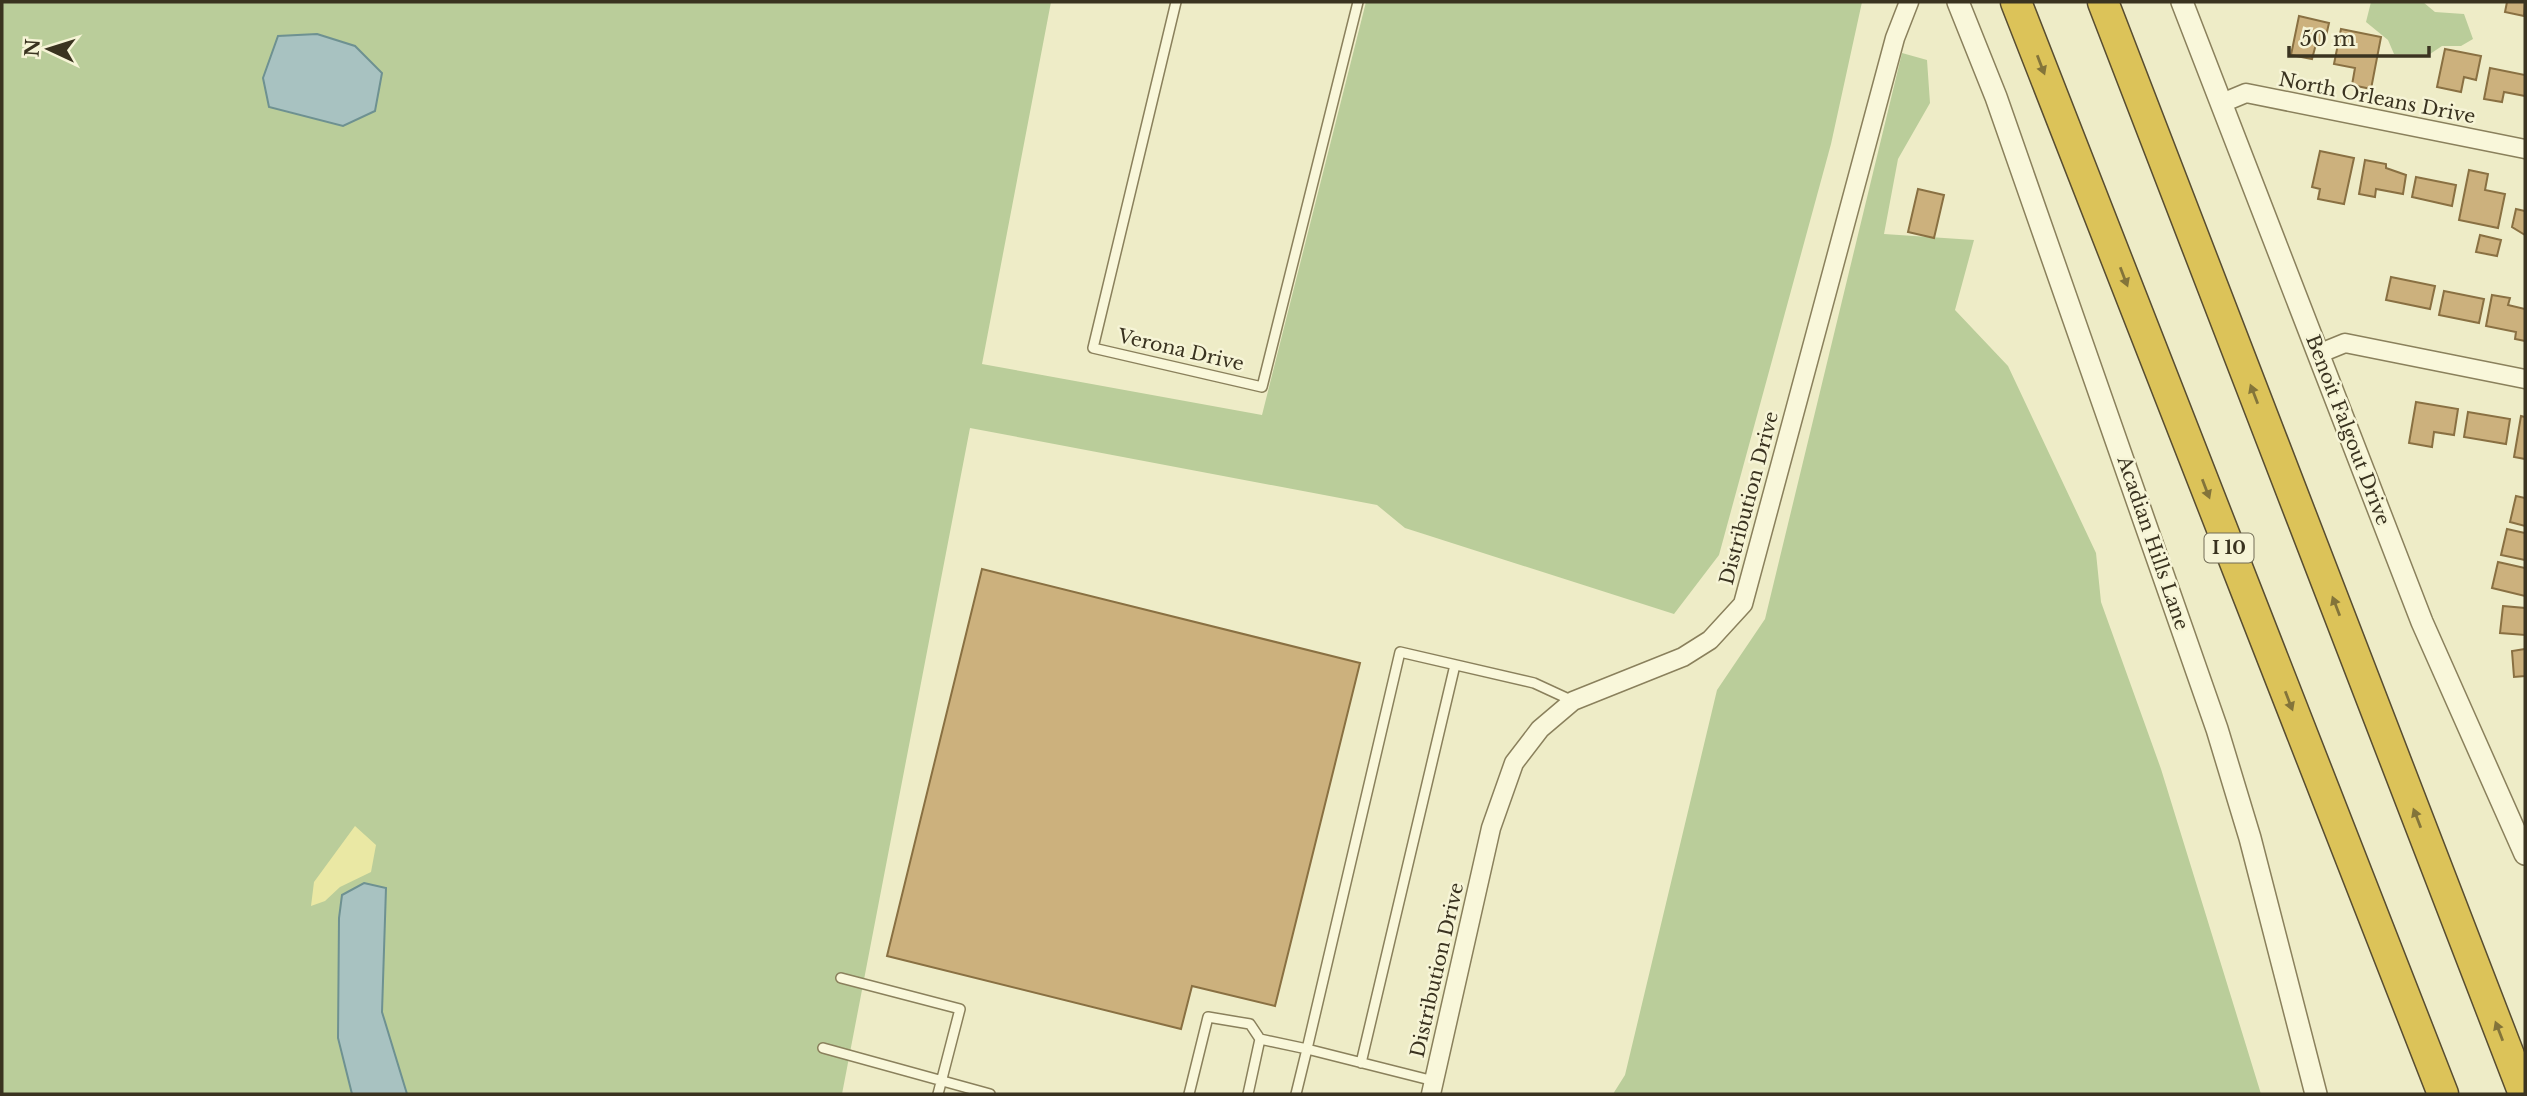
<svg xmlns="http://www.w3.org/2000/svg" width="2527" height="1096" font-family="'Libre Baskerville',serif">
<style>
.green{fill:#bacd9a}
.sand{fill:#eae8a4}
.water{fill:#a8c2c1;stroke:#6e9191;stroke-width:2}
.building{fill:#ccb17d;stroke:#897042;stroke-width:2}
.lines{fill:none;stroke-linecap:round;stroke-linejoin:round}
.service-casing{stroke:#8a805c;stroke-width:12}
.minor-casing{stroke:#8a805c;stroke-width:21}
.tertiary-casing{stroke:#8a805c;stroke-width:24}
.motorway-casing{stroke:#584d30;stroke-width:33}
.service{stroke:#f9f7da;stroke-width:9}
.minor{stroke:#f9f7da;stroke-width:18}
.tertiary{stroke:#f9f7da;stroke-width:21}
.motorway{stroke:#dcc359;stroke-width:30}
.oneway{fill:#83743a}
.labels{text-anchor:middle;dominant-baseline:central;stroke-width:5;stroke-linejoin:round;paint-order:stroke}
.shield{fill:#f6f4d6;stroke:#726d57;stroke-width:2}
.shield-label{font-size:18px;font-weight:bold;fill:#3a3320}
.street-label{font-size:19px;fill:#3a3320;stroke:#f6f4d6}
</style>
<rect width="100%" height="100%" fill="#eeecc7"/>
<path class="green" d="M2 2H1051L982 364 1262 415 1366 2H1862L1831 144 1719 555 1674 614 1405 528 1377 505 970 428 842 1094H2Z
M2371 2H2423L2435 12 2464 14 2473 39 2461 46H2442L2430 54H2394L2388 40 2366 22Z
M1902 53 1927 60 1930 103 1898 159 1884 234 1974 240 1955 310 2008 366 2096 553 2101 602 2161 769 2261 1094H1613L1625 1075 1717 690 1765 619Z"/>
<path class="sand" d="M355 826 376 845 371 872 340 887 325 901 311 906 314 882Z"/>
<path class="water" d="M317 34 355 46 382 73 375 111 343 126 269 107 263 78 278 36Z
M364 883 386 888 382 1012 407 1094H352L338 1038 339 918 342 895Z"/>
<path class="building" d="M2507 2H2525L2524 16 2505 12Z
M2299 16 2329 23 2324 45 2316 44 2312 59 2291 55Z
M2341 29 2381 37 2371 89 2352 85 2355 68 2334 64Z
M2445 49 2481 56 2476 80 2464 77 2461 92 2437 87Z
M2490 68 2525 75V96L2504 92 2502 102 2484 99Z
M2320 151 2354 158 2344 204 2318 199 2320 189 2312 187Z
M2365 160 2386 164V168L2406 175 2403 194 2376 189 2375 197 2359 194Z
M2469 170 2488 174 2485 190 2505 194 2498 228 2459 220Z
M2416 177 2456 185 2452 206 2412 197Z
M1918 189 1944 195 1934 238 1908 232Z
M2516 209 2525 211V235L2512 227Z
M2480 235 2501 240 2497 256 2476 252Z
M2391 277 2435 286 2430 309 2386 300Z
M2444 291 2484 299 2479 323 2439 315Z
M2492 295 2510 298 2508 305 2525 309V341L2515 339 2516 332 2486 326Z
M2416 402 2458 409 2454 435 2434 432 2432 447 2409 443Z
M2468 412 2510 419 2506 444 2464 437Z
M2521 416 2525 417V459L2514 457Z
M2516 496 2525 498V526L2510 522Z
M2507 529 2525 533V560L2501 555Z
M2498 562 2525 568V596L2492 588Z
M982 569 1360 663 1275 1006 1192 986 1181 1029 887 956Z
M2503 606 2525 608V635L2500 633Z
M2525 649V676L2514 677 2512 651Z"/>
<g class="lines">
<defs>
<path id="service" d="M1176 2 1093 348 1262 387 1358 2
M841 978 960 1009 938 1094
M823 1048 990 1094
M1361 1063 1455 665
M1434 1081 1307 1049 1400 652 1534 683 1573 701
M1189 1094 1208 1017 1250 1024 1260 1039 1307 1049 1296 1094
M1248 1094 1260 1039"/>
<path id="minor" d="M2222 103 2246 93 2525 149
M2318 354 2345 343 2525 379
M1431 1094 1491 828 1514 763 1540 729 1573 701 1683 657 1710 640 1743 604 1895 38 1909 2"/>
<path id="tertiary" d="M1958 2 1996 97 2217 729 2250 838 2316 1094
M2182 2 2422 622 2525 854"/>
<path id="motorway" d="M2016 2 2443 1094
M2103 2 2524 1094"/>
</defs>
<use href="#service" class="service-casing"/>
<use href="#minor" class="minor-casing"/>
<use href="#tertiary" class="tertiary-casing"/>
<use href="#motorway" class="motorway-casing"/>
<use href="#service" class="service"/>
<use href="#minor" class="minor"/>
<use href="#tertiary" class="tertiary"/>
<use href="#motorway" class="motorway"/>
</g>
<defs><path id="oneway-solid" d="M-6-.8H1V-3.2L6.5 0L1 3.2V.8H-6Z" transform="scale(1.75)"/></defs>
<g class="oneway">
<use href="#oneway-solid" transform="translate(2041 65) rotate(69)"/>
<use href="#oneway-solid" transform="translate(2124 277) rotate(69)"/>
<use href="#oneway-solid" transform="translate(2254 394) rotate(-111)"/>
<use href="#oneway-solid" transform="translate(2206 489) rotate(69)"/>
<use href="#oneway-solid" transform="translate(2336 606) rotate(-111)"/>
<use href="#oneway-solid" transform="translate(2289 701) rotate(69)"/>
<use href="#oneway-solid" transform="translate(2417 818) rotate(-111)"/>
<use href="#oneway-solid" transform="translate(2499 1031) rotate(-111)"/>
</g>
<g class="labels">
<rect class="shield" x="2204.5" y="533.5" width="49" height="29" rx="5"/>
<g class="shield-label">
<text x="2229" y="548">I 10</text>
</g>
<g class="street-label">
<text transform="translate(2377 98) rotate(11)">North Orleans Drive</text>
<text transform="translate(1181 350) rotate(13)">Verona Drive</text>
<text transform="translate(2348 430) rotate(69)">Benoit Falgout Drive</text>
<text transform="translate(1749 498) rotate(-75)">Distribution Drive</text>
<text transform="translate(2153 543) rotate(71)">Acadian Hills Lane</text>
<text transform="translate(1437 970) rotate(-77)">Distribution Drive</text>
</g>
</g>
<rect width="2527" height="1096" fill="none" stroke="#3a3320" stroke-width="7"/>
<g transform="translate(49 49) rotate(274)" stroke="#f6f4d6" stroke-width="5" paint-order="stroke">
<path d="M0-5L12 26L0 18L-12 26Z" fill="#3a3320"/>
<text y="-10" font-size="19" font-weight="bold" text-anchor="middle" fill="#3a3320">N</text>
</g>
<path d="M2289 46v10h140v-10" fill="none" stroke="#3a3320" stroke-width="3.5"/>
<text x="2300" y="46" font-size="21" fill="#3a3320" stroke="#f6f4d6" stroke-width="5" paint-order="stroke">50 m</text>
</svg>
